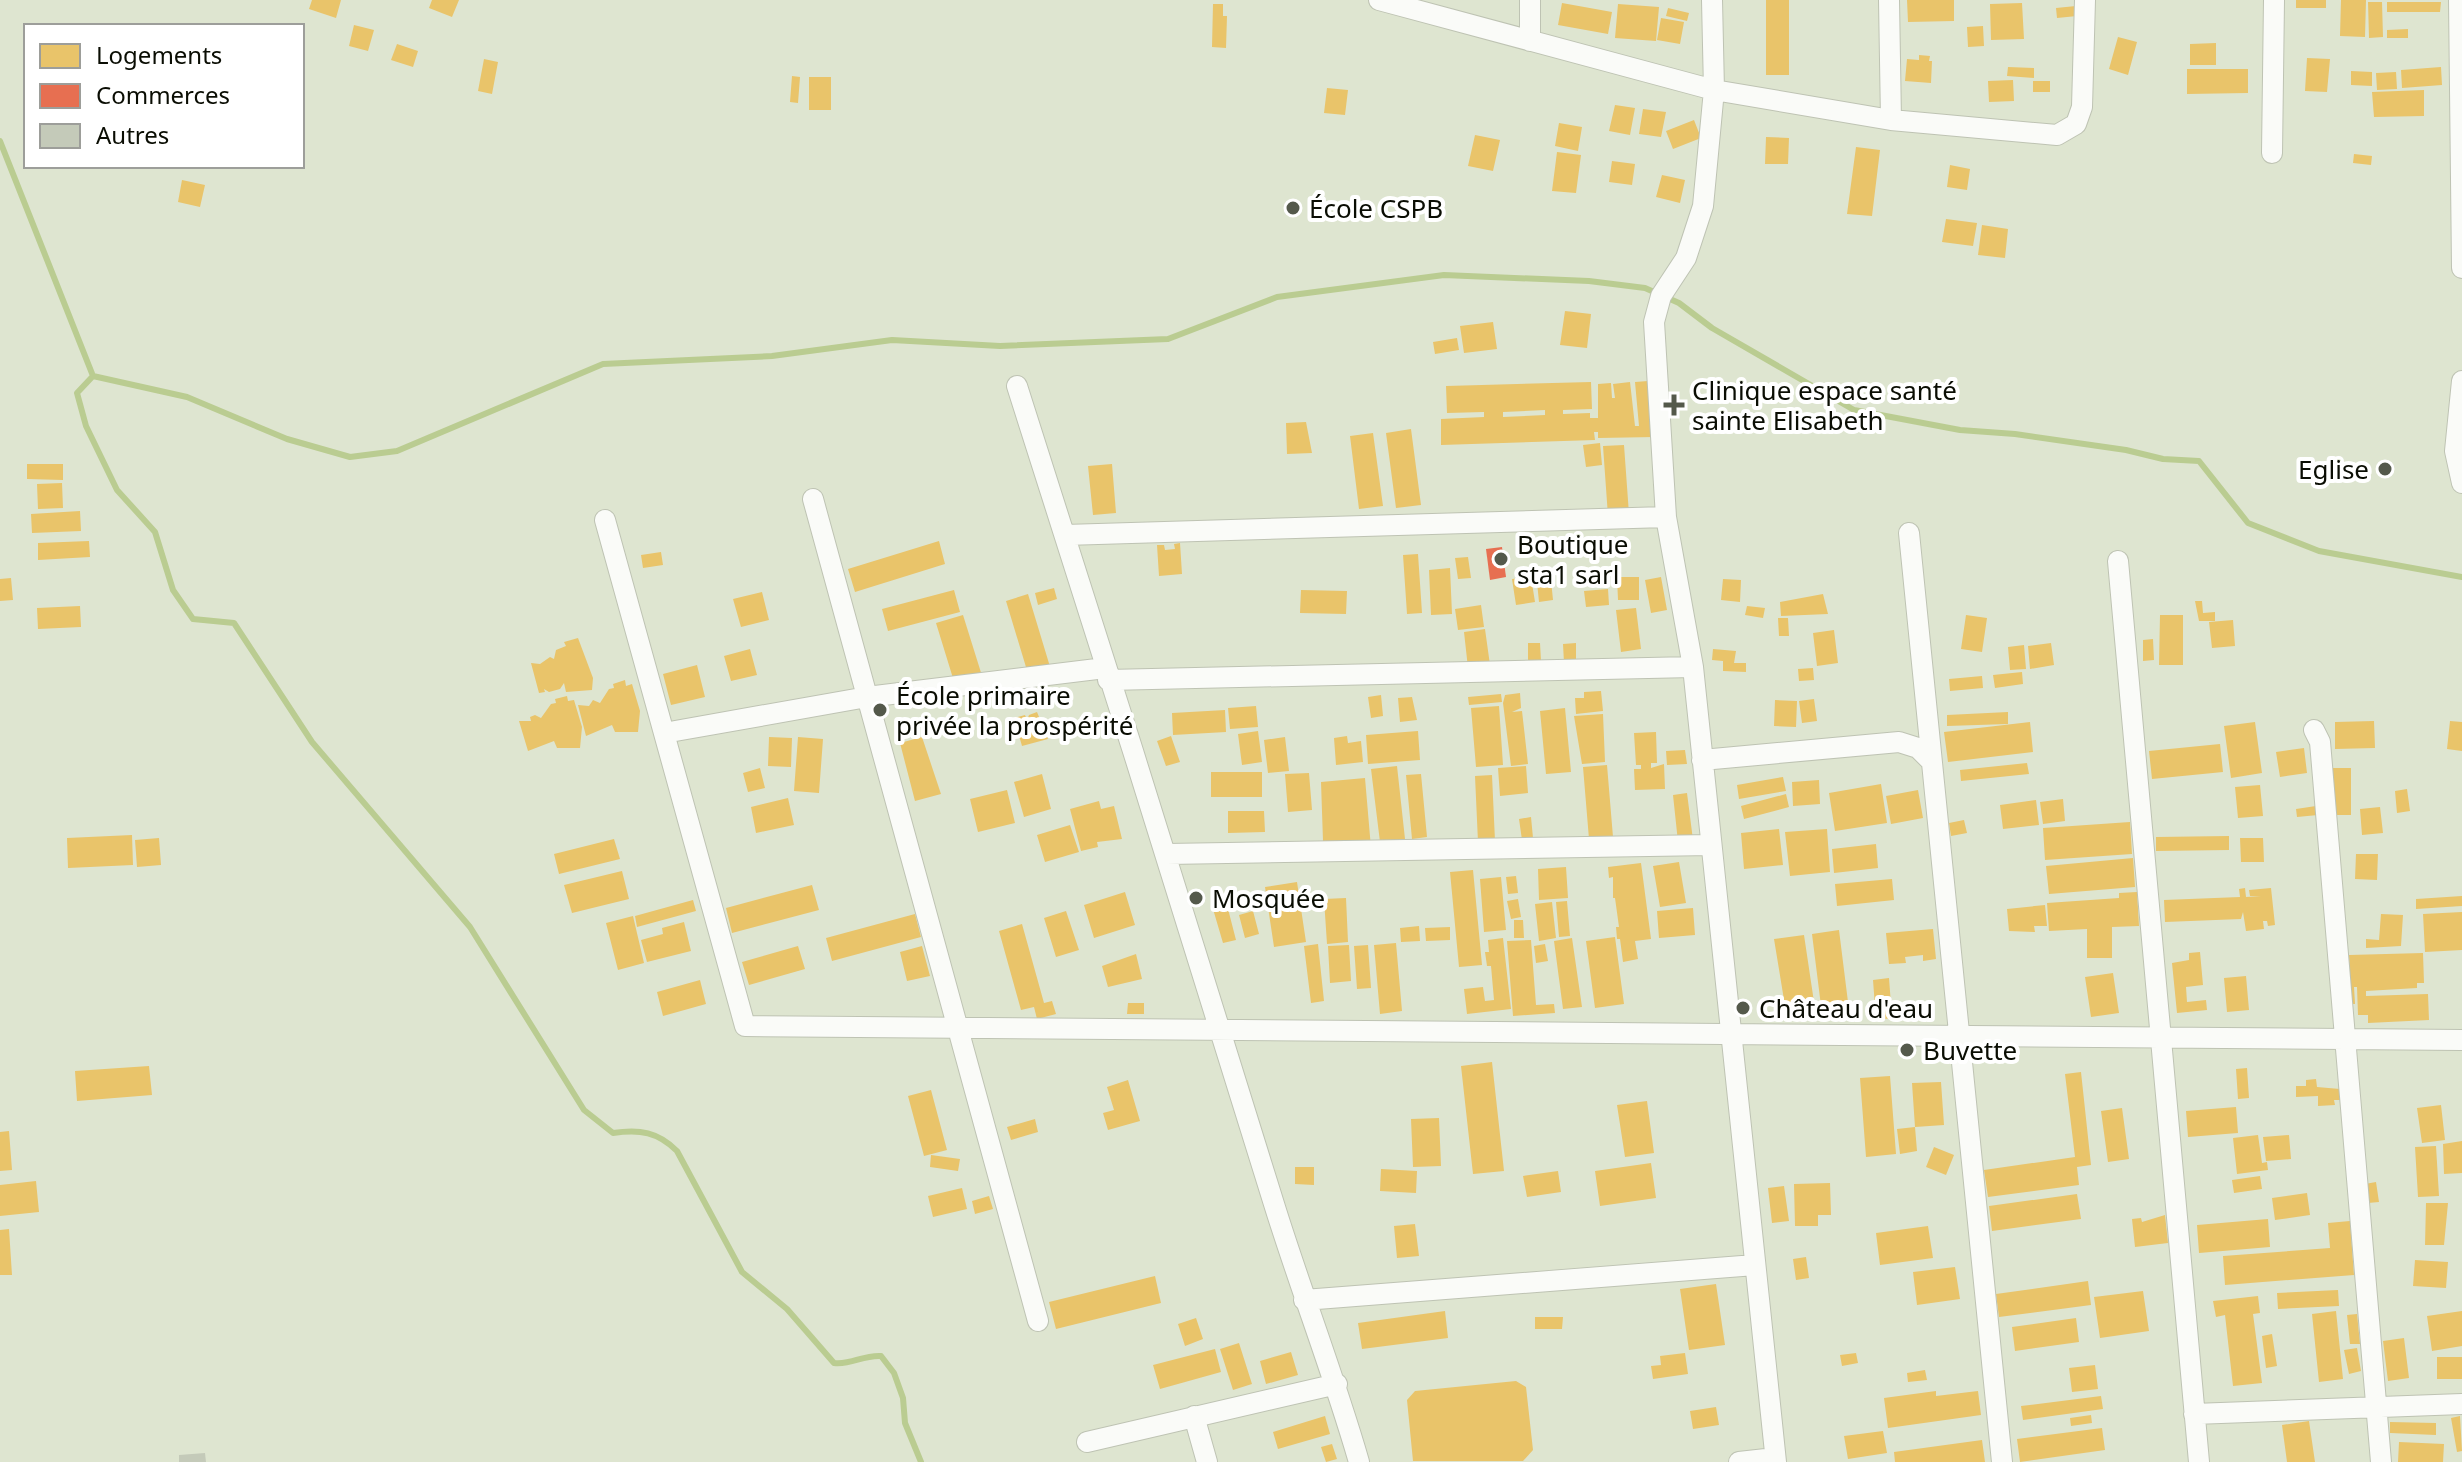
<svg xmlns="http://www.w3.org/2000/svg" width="2462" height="1462" font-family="'Noto Sans',sans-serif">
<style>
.homes{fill:#e9c46a;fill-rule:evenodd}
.shops{fill:#e76f51}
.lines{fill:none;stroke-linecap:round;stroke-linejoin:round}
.stream{stroke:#bacc91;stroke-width:6}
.building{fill:#c4cab9}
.minor-casing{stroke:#bec3b3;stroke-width:22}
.minor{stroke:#fafbf8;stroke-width:20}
.poi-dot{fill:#54594b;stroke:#fff;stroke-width:3}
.labels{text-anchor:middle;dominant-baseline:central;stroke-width:8;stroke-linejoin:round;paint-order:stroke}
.poi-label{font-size:26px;fill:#0a0d03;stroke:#fff;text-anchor:start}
</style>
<rect width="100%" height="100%" fill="#dee5d0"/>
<path class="homes" d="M312 0H341L336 18 309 9Z
M432 0H459L452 17 429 8Z
M1766 0H1789V75H1766Z
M1907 0H1954V21L1908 22Z
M2296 0H2326V8H2296Z
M2341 0H2366L2365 37 2340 36Z
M2368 2H2382L2383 37 2369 38Z
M2387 2H2441L2440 12H2387Z
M1562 3 1612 12 1608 34 1558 25Z
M2022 3 2024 39 1991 40 1990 4Z
M1213 4H1223V16H1227L1226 48 1212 47Z
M1618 4 1659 7 1656 41 1615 38Z
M2076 6 2077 16 2057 18 2056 8Z
M1668 8 1689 13 1687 21 1666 16Z
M1661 18 1684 22 1680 44 1657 40Z
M354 25 374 30 368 51 349 46Z
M1983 26 1984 46 1968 47 1967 27Z
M2408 29V38H2387V30Z
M2118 37 2137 42 2128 75 2109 69Z
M2216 43V65H2190V44Z
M397 44 418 51 413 67 391 60Z
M1919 55 1930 56 1929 61H1932L1931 83 1905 81 1907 59 1919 60Z
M2307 58 2330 59 2327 92 2305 91Z
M484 59 498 62 492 94 478 91Z
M2008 67 2034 68V78L2007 76Z
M2441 67 2442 85 2402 88 2401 70Z
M2187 69H2248V93L2187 94Z
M2351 71 2372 72V86L2351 85Z
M2396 72 2397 89 2377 90 2376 73Z
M792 76 800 77 798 103 790 102Z
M809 77H831V110H809Z
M2013 80 2014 101 1989 102 1988 81Z
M2033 81H2050V92H2033Z
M1327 88 1348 90 1345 115 1324 113Z
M2424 90V116L2374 117 2372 92Z
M1615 105 1635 108 1630 135 1609 131Z
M1643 109 1666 112 1661 137 1639 134Z
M1694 120 1701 138 1673 149 1666 131Z
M1559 123 1582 127 1578 151 1555 146Z
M1475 135 1500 140 1493 171 1468 166Z
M1766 137 1789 138 1788 164H1765Z
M1856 147 1880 150 1872 216 1847 214Z
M1557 152 1581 155 1576 193 1552 191Z
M2354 154 2372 156 2371 165 2353 163Z
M1612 161 1635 164 1632 185 1609 182Z
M1950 165 1970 169 1967 190 1947 187Z
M1662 175 1685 180 1680 203 1656 197Z
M182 180 205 185 200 207 178 202Z
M1946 219 1977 223 1973 246 1942 242Z
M1982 225 2008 229 2005 258 1978 255Z
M1565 311 1591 314 1587 348 1560 345Z
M1493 322 1497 349 1464 353 1460 326Z
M1457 338 1459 350 1435 354 1433 342Z
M1648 381 1655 437 1598 438V432H1594L1595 440 1441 445V419L1484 417V412L1447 413 1446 386 1591 382 1592 409 1563 410V414L1590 413V418H1598V384L1611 383 1612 398H1615L1613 384 1630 382 1635 426H1639L1635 382ZM1545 410V415L1503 417V412Z
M1306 422 1312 453 1287 454 1286 423Z
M1411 429 1421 505 1396 508 1386 433Z
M1373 433 1383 506 1359 509 1350 436Z
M1600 443 1602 465 1586 467 1583 445Z
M1624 445 1629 514 1608 516 1603 446Z
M27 464H63V480L27 479Z
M1112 464 1116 513 1093 515 1088 466Z
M62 483 63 508 38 509 37 484Z
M80 511 81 531 32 533 31 514Z
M89 541 90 557 38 560V543Z
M939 541 945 564 855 592 848 569Z
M1180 543 1182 574 1159 576 1157 545H1164L1165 550 1175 549 1174 544Z
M661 552 663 565 643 568 641 555Z
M1418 554 1422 613 1407 614 1403 555Z
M1468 557 1471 578 1458 579 1455 558Z
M1450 568 1452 614 1431 615 1429 570Z
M1531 577 1535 602 1516 605 1512 579Z
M1617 577H1639V600H1618Z
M1661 577 1667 610 1651 613 1645 580Z
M11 578 13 600 0 601V579Z
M1723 579 1741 580 1740 602 1721 600Z
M1551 580 1553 600 1539 602 1537 582Z
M1054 588 1057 599 1038 605 1035 593Z
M1608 589 1609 605 1586 607 1584 591Z
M954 590 960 612 888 631 882 609Z
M1301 590 1347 591 1346 614 1300 613Z
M762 592 769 620 741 627 733 599Z
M1028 594 1051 670 1029 677 1006 601Z
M1823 594 1828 614 1781 616 1780 602Z
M2195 601H2202L2203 613 2215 612V621H2199Z
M1481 605 1484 627 1458 630 1455 609Z
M80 606 81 627 38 629 37 608Z
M1747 606 1765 608 1763 618 1745 615Z
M1636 608 1641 649 1621 652 1616 610Z
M963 615 983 679 956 688 936 623Z
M1966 615 1987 618 1982 652 1961 649Z
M2160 615H2183V665H2159Z
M1778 618H1788L1789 636H1779Z
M2233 620 2235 646 2212 648 2209 622Z
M1485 629 1490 665 1468 668 1464 632Z
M1834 630 1838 663 1817 666 1813 633Z
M578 638 593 678 592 690 566 692 564 683 560 689 549 692 544 689 545 692 539 693 531 663 540 664 550 657 554 659 556 650 566 646 564 642Z
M2153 639 2154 660 2143 661V640Z
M1528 643H1540L1541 661 1528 662Z
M1576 643V662L1564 663 1563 644Z
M2051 643 2054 665 2030 669 2028 646Z
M2024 645 2026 669 2010 670 2008 647Z
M750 649 757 675 731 681 724 656Z
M1713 649 1736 651 1734 663H1746V672L1723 671V661L1712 660Z
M697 665 705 697 671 705 663 674Z
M1813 668 1814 680 1799 681 1798 669Z
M2022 672 2023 684 1995 688 1993 675Z
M1982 676 1983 688 1950 691 1949 679Z
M625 680 626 686 632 684 640 711 638 732H615L612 725 586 736 578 705 589 706 593 700 600 703 609 689 614 688 613 684Z
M1601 691 1603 711 1576 714 1575 698H1584V692Z
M1520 693 1521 708 1512 712 1522 711 1528 764 1511 766 1503 703 1505 695Z
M1501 694 1502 702 1469 705 1468 697Z
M1381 695 1383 716 1371 718 1368 697Z
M567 696 568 701 574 700 582 727 580 748H557L554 741 528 751 519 721H531L530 717 535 715 541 718 551 704 556 703 555 699Z
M1412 697 1417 720 1400 722 1398 698Z
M1814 699 1817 721 1802 723 1799 701Z
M1775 700 1797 701 1796 727 1774 726Z
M1256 706 1258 727 1230 729 1228 708Z
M1499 706 1503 765 1476 767 1471 708Z
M1565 708 1571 772 1546 774 1540 711Z
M1225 710 1226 732 1173 735 1172 713Z
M1037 712 1048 739 1022 746 1014 718 1025 715 1027 720 1029 715Z
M2008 712V724L1947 726V715Z
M1603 714 1605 762 1582 764 1574 716Z
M2374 721 2375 748 2335 749V722Z
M2450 721 2462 722V751L2447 749Z
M2030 722 2033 752 1948 762 1944 732Z
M2255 722 2262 773 2231 778 2224 726Z
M1258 731 1262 762 1242 765 1238 734Z
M1418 731 1420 760 1368 764 1366 735Z
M1656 732 1657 763H1651V768L1664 764 1665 789 1635 790 1634 769H1641V765H1636L1634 733Z
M1171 736 1180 762 1166 766 1157 741Z
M1347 736 1348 743 1361 741 1363 762 1336 765 1334 738Z
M769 737 792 738 791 767 768 766Z
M798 737 823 739 819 793 794 791Z
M922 737 941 794 915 801 900 743Z
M1285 737 1289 771 1268 773 1264 740Z
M2220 744 2223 772 2152 779 2149 751Z
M2304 748 2307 773 2280 777 2276 752Z
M1685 750 1687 764 1667 765 1666 751Z
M2027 763 2029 774 1961 781 1960 770Z
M1607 765 1613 837 1589 839 1583 767Z
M1397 766 1405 839 1380 842 1371 769Z
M1526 766 1528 793 1500 796 1498 768Z
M760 768 765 788 748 792 743 773Z
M2331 768H2351V815H2331Z
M1211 772H1262V797H1211Z
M1309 773 1312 810 1288 812 1285 774Z
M1042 774 1051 809 1024 817 1014 782Z
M1421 774 1427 837 1412 839 1406 775Z
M1492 775 1495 841 1478 842 1475 776Z
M1783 777 1786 791 1739 799 1737 785Z
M1365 778 1371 848 1323 841 1321 782Z
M1819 780 1820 804 1793 806 1792 782Z
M1881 784 1887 823 1835 831 1829 793Z
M2260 785 2263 816 2238 818 2235 787Z
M2407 789 2410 811 2397 813 2395 791Z
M1007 790 1015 823 978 832 970 799Z
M1918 790 1923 818 1891 824 1886 796Z
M1687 793 1693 840 1678 842 1673 795Z
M1786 794 1789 807 1744 819 1741 806Z
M788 798 794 825 756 833 751 807Z
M2063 799 2065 821 2043 824 2040 802Z
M2036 800 2039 825 2003 829 2000 805Z
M1099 801 1101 809 1114 806 1122 839 1097 842 1098 847 1081 851 1070 809Z
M2316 806 2318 815 2297 817 2296 809Z
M2380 807 2383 833 2362 835 2360 809Z
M1228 811H1264L1265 832 1228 833Z
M1531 817 1533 838 1522 840 1519 819Z
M1964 820 1967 833 1951 836 1949 823Z
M2130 822 2132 854 2045 860 2043 828Z
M1070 825 1079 852 1045 862 1037 835Z
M1779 829 1783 865 1744 869 1741 833Z
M1827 829 1830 872 1790 876 1785 832Z
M132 835 133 865 68 868 67 838Z
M2229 836V850L2156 851V837Z
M159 838 161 865 137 867 135 840Z
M2240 838H2263L2264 862H2241Z
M614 839 620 859 559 874 554 854Z
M1876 844 1878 868 1834 873 1832 849Z
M2356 854H2378L2377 880 2355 879Z
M2133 858 2135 887 2049 894 2046 866Z
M1679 862 1686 903 1660 907 1653 866Z
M1641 863 1651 939 1635 941 1638 959 1623 962 1620 939H1617L1616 927H1619L1615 898H1613V877L1609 878 1608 867Z
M1566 867 1568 898 1539 900 1538 869Z
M1473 870 1482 965 1459 967 1450 872Z
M622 871 629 899 572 913 564 885Z
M1516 876 1518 893 1508 894 1506 877Z
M1501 877 1506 930 1484 932 1480 879Z
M1892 879 1894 900 1837 906 1835 884Z
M1297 882 1306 942 1274 947 1265 887Z
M812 885 819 910 732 933 726 908Z
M2245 888 2246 897 2261 896H2250L2249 890 2271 888 2275 925 2268 926 2267 921H2263L2264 929 2246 931 2243 912 2241 919 2165 922 2164 900 2240 897 2239 889Z
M1125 892 1135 925 1094 938 1084 905Z
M2137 892 2139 926 2112 927V958H2087V929L2049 931 2047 903 2119 898V893Z
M2462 896V906L2416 909V899Z
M1346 898 1348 942 1327 944 1324 899Z
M1518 899 1521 917 1511 919 1507 901Z
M693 900 696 911 637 927 635 916Z
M1567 901 1570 936 1559 937 1556 902Z
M1552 902 1556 938 1539 941 1535 904Z
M1227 905 1236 940 1223 943 1213 909Z
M2045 905 2047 926H2034L2035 932 2009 931 2007 909Z
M1693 908 1695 935 1659 938 1657 911Z
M1066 911 1079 950 1056 957 1044 918Z
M1253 911 1259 934 1245 938 1239 915Z
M2462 912V950L2425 952 2423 914Z
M915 914 921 937 832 961 826 938Z
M2381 914 2403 915 2401 946 2366 948V939L2379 940Z
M633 916 644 963 618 970 606 923Z
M1514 920H1523L1524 938H1514Z
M684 922 691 951 647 962 641 940 663 934 662 928Z
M1022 924 1044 1003 1052 1001 1056 1014 1037 1019 1034 1007 1021 1010 999 931Z
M1419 926 1420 941 1401 942 1400 928Z
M1450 927V940L1426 941 1425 928Z
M1933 929 1936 959 1923 961V955L1905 957 1906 963 1889 964 1886 933Z
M1839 930 1848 1002 1821 1006 1812 934Z
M1804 935 1814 1002 1785 1006 1774 939Z
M1615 937 1624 1004 1595 1008 1586 941Z
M1503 938 1511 1009 1467 1014 1464 989 1483 987 1485 1001 1494 1000 1491 966H1487L1485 952H1489L1488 940Z
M1572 938 1582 1007 1563 1009 1554 941Z
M1531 940 1536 1005 1554 1004 1555 1013 1513 1016 1507 941Z
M1396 943 1402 1011 1380 1014 1374 945Z
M1318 944 1324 1001 1311 1003 1304 946Z
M1545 944 1548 961 1536 963 1534 946Z
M1349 945 1351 981 1330 983 1328 946Z
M1368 945 1371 988 1357 989 1354 946Z
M798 946 805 969 749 985 742 962Z
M922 946 930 976 907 981 900 952Z
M2200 952 2203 985 2186 987 2187 1002 2206 1000 2207 1010 2177 1013 2172 963 2189 960V953Z
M2423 953 2424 983H2417V988L2366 991V996L2428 994 2429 1020 2368 1023V1015H2358L2357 987H2354L2355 1004H2351L2349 955Z
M1136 954 1142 979 1108 987 1102 966Z
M2113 973 2119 1013 2091 1017 2085 977Z
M2246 976 2249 1010 2227 1012 2224 978Z
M1889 978 1892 1018 1876 1020 1873 980Z
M700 980 706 1004 663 1016 657 992Z
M1128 1003H1144V1014H1127Z
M1492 1062 1504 1171 1473 1174 1461 1066Z
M149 1066 152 1095 77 1101 75 1071Z
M2247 1068 2249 1098 2238 1099 2236 1069Z
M2081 1072 2091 1165 2077 1167 2079 1185 1988 1197 1984 1170 2075 1157 2065 1074Z
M1890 1076 1896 1154 1866 1157 1860 1078Z
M2316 1079 2317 1087 2340 1089V1100H2334L2335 1105 2318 1106V1096L2296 1097V1086H2306V1080Z
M1128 1080 1140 1121 1108 1130 1103 1113 1114 1110 1107 1087Z
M1941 1082 1944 1125 1915 1127 1912 1083Z
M931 1090 947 1150 924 1156 908 1096Z
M1647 1101 1654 1153 1625 1157 1617 1105Z
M2441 1105 2445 1140 2422 1143 2417 1108Z
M2236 1107 2238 1133 2188 1137 2186 1111Z
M2122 1108 2129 1159 2108 1162 2101 1111Z
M1439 1118 1441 1166 1413 1167 1411 1119Z
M1035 1119 1038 1132 1011 1140 1007 1127Z
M1915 1127 1917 1151 1900 1154 1897 1129Z
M9 1131 12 1170 0 1171V1132Z
M2258 1135 2262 1163 2267 1162 2268 1170 2237 1174 2233 1138Z
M2289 1135 2291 1159 2266 1161 2263 1137Z
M2462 1141V1173L2444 1174 2443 1144Z
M2436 1146 2439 1196 2418 1197 2415 1147Z
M1934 1147 1954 1155 1946 1175 1926 1167Z
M931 1155 960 1159 958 1171 930 1167Z
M1651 1163 1656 1198 1600 1206 1595 1171Z
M1295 1167H1314V1185L1295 1184Z
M1381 1169 1417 1171 1416 1193 1380 1191Z
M1558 1171 1561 1192 1527 1197 1523 1176Z
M2260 1176 2262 1189 2234 1193 2232 1180Z
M36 1181 39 1212 0 1216V1185Z
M2376 1182 2379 1202 2368 1203 2365 1184Z
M1830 1183 1831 1215H1818V1226H1795L1794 1184Z
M1784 1186 1789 1221 1772 1223 1768 1188Z
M962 1188 967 1209 933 1217 928 1196Z
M2307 1193 2310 1215 2275 1220 2272 1198Z
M2077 1194 2081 1219 1992 1231 1989 1206Z
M989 1196 993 1209 975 1214 972 1201Z
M2426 1203H2448L2444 1245H2425Z
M2165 1215 2168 1243 2135 1247 2132 1219 2141 1218 2142 1222Z
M2268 1219 2270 1247 2199 1253 2197 1225Z
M2350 1221 2354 1275 2225 1285 2223 1256 2330 1248 2328 1223Z
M1415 1224 1419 1256 1397 1258 1394 1226Z
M1928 1226 1933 1258 1880 1265 1876 1233Z
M9 1229 12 1275H0V1230Z
M1806 1257 1809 1278 1796 1280 1793 1259Z
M2415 1260 2448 1262 2446 1288 2413 1286Z
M1955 1267 1960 1299 1917 1305 1913 1272Z
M1155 1276 1161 1303 1056 1329 1049 1302Z
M2088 1281 2091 1305 1999 1317 1996 1294Z
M1716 1284 1725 1345 1689 1350 1680 1289Z
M2338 1290 2339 1306 2278 1309 2277 1293Z
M2143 1291 2149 1331 2100 1338 2094 1297Z
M2258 1296 2260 1313 2253 1314 2262 1383 2233 1386 2225 1315 2216 1317 2213 1301Z
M1445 1311 1448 1338 1362 1349 1358 1323Z
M2336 1311 2343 1379 2319 1382 2312 1314Z
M2462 1311V1346L2432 1351 2427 1316Z
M2357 1314 2360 1344H2350L2347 1315Z
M1535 1317H1563L1562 1329H1535Z
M1196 1318 1203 1339 1185 1346 1178 1324Z
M2076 1318 2079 1342 2015 1351 2012 1327Z
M2272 1334 2277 1366 2266 1368 2262 1336Z
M2404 1338 2409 1378 2388 1381 2383 1341Z
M1239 1343 1252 1384 1233 1390 1220 1349Z
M2357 1348 2361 1371 2349 1374 2344 1350Z
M1215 1349 1221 1372 1160 1389 1153 1365Z
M1291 1352 1298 1375 1266 1384 1260 1361Z
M1685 1353 1688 1374 1653 1379 1651 1366 1661 1365 1660 1356Z
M1856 1353 1858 1363 1842 1366 1840 1355Z
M2437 1357H2462V1379H2437Z
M2095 1365 2098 1389 2072 1392 2069 1368Z
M1925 1370 1927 1380 1908 1382 1907 1373Z
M1516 1381 1526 1387 1533 1450 1523 1461H1413L1407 1400 1415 1391Z
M1936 1391V1396L1978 1391 1981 1415 1888 1428 1884 1398Z
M2101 1396 2103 1409 2023 1420 2021 1406Z
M1716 1407 1719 1425 1693 1429 1690 1411Z
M2091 1415 2092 1423 2071 1426 2070 1418Z
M1325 1416 1330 1434 1278 1449 1273 1432Z
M2460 1416 2462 1451 2457 1452 2451 1418Z
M2309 1421 2315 1462H2287L2282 1425Z
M2390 1422 2436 1423V1435L2390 1433Z
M2102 1428 2105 1450 2020 1462 2017 1439Z
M1883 1431 1887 1453 1848 1459 1844 1436Z
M1982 1440 1985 1462H1895L1894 1452Z
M2399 1442 2444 1444 2443 1462H2398Z
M1332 1444 1337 1459 1326 1462 1321 1447Z"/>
<path class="shops" d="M1502 547 1506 577 1490 580 1486 549Z"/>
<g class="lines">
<path class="stream" d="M0 141 93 376 187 397 287 439 350 457 397 451 603 364 772 356 892 340 1000 346 1168 339 1277 297 1444 275 1589 281 1645 288 1679 303 1712 328 1854 410 1960 430 2015 434 2126 450 2163 459 2199 461 2248 523 2319 551 2462 577
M93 376 77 393 86 426 117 490 155 532 173 590 193 619 234 623 312 742 470 927 584 1110 613 1133C640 1129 658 1132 677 1151L742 1272 787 1309 834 1363C852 1365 862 1355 881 1356L894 1373 903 1398 905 1423 921 1462"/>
</g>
<path class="building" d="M205 1453 206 1462H179V1455Z"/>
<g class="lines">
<defs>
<path id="minor" d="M1379 0 1714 90 1891 120 2057 135 2076 124 2082 107 2085 0
M1712 0 1714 90 1703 206 1686 258 1661 296 1654 322 1666 517 1693 667 1776 1462
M1889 0 1891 120
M2459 0 2462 268
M1530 41V0
M2272 153 2274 0
M2462 381 2455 451 2462 483
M1017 386C1105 658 1189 931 1274 1204 1301 1291 1334 1375 1359 1462
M813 499 1038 1321
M605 520 745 1026 2462 1040
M1909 533 2002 1462
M1065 535 1666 517
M2118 561 2199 1462
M1108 680 1693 667
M2314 730 2320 742 2381 1462
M664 733 867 697 1105 668
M1702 760 1899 742 1918 748 1931 761
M1167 854 1711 845
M1304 1300 1755 1265
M2194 1414 2462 1404
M1194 1416 1207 1462
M1087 1442 1337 1384
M1739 1462 1775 1458"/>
</defs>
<use href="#minor" class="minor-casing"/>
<use href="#minor" class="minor"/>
</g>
<g class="poi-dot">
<circle cx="1293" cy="208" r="8"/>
<path d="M1670 393h8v8h8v8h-8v8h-8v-8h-8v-8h8z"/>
<circle cx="2385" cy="469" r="8"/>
<circle cx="1501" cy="559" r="8"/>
<circle cx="880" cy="710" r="8"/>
<circle cx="1196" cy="898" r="8"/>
<circle cx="1743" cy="1008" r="8"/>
<circle cx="1907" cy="1050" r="8"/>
</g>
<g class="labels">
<g class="poi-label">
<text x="1309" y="208">École CSPB</text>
<text x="1692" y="390">Clinique espace santé<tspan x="1692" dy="30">sainte Elisabeth</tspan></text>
<text x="2369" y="469" text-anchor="end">Eglise</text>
<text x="1517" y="544">Boutique<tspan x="1517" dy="30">sta1 sarl</tspan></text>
<text x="896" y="695">École primaire<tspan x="896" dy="30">privée la prospérité</tspan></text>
<text x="1212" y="898">Mosquée</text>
<text x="1759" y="1008">Château d'eau</text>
<text x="1923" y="1050">Buvette</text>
</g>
</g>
<rect x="24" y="24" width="280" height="144" fill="#ffffff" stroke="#9d9e9a" stroke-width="2"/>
<rect x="40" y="44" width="40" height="24" fill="#e9c46a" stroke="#9d9e9a" stroke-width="2"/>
<text x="96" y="64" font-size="24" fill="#0a0d03">Logements</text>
<rect x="40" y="84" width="40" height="24" fill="#e76f51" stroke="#9d9e9a" stroke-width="2"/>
<text x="96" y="104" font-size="24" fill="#0a0d03">Commerces</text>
<rect x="40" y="124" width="40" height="24" fill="#c4cab9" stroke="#9d9e9a" stroke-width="2"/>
<text x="96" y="144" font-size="24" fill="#0a0d03">Autres</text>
</svg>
